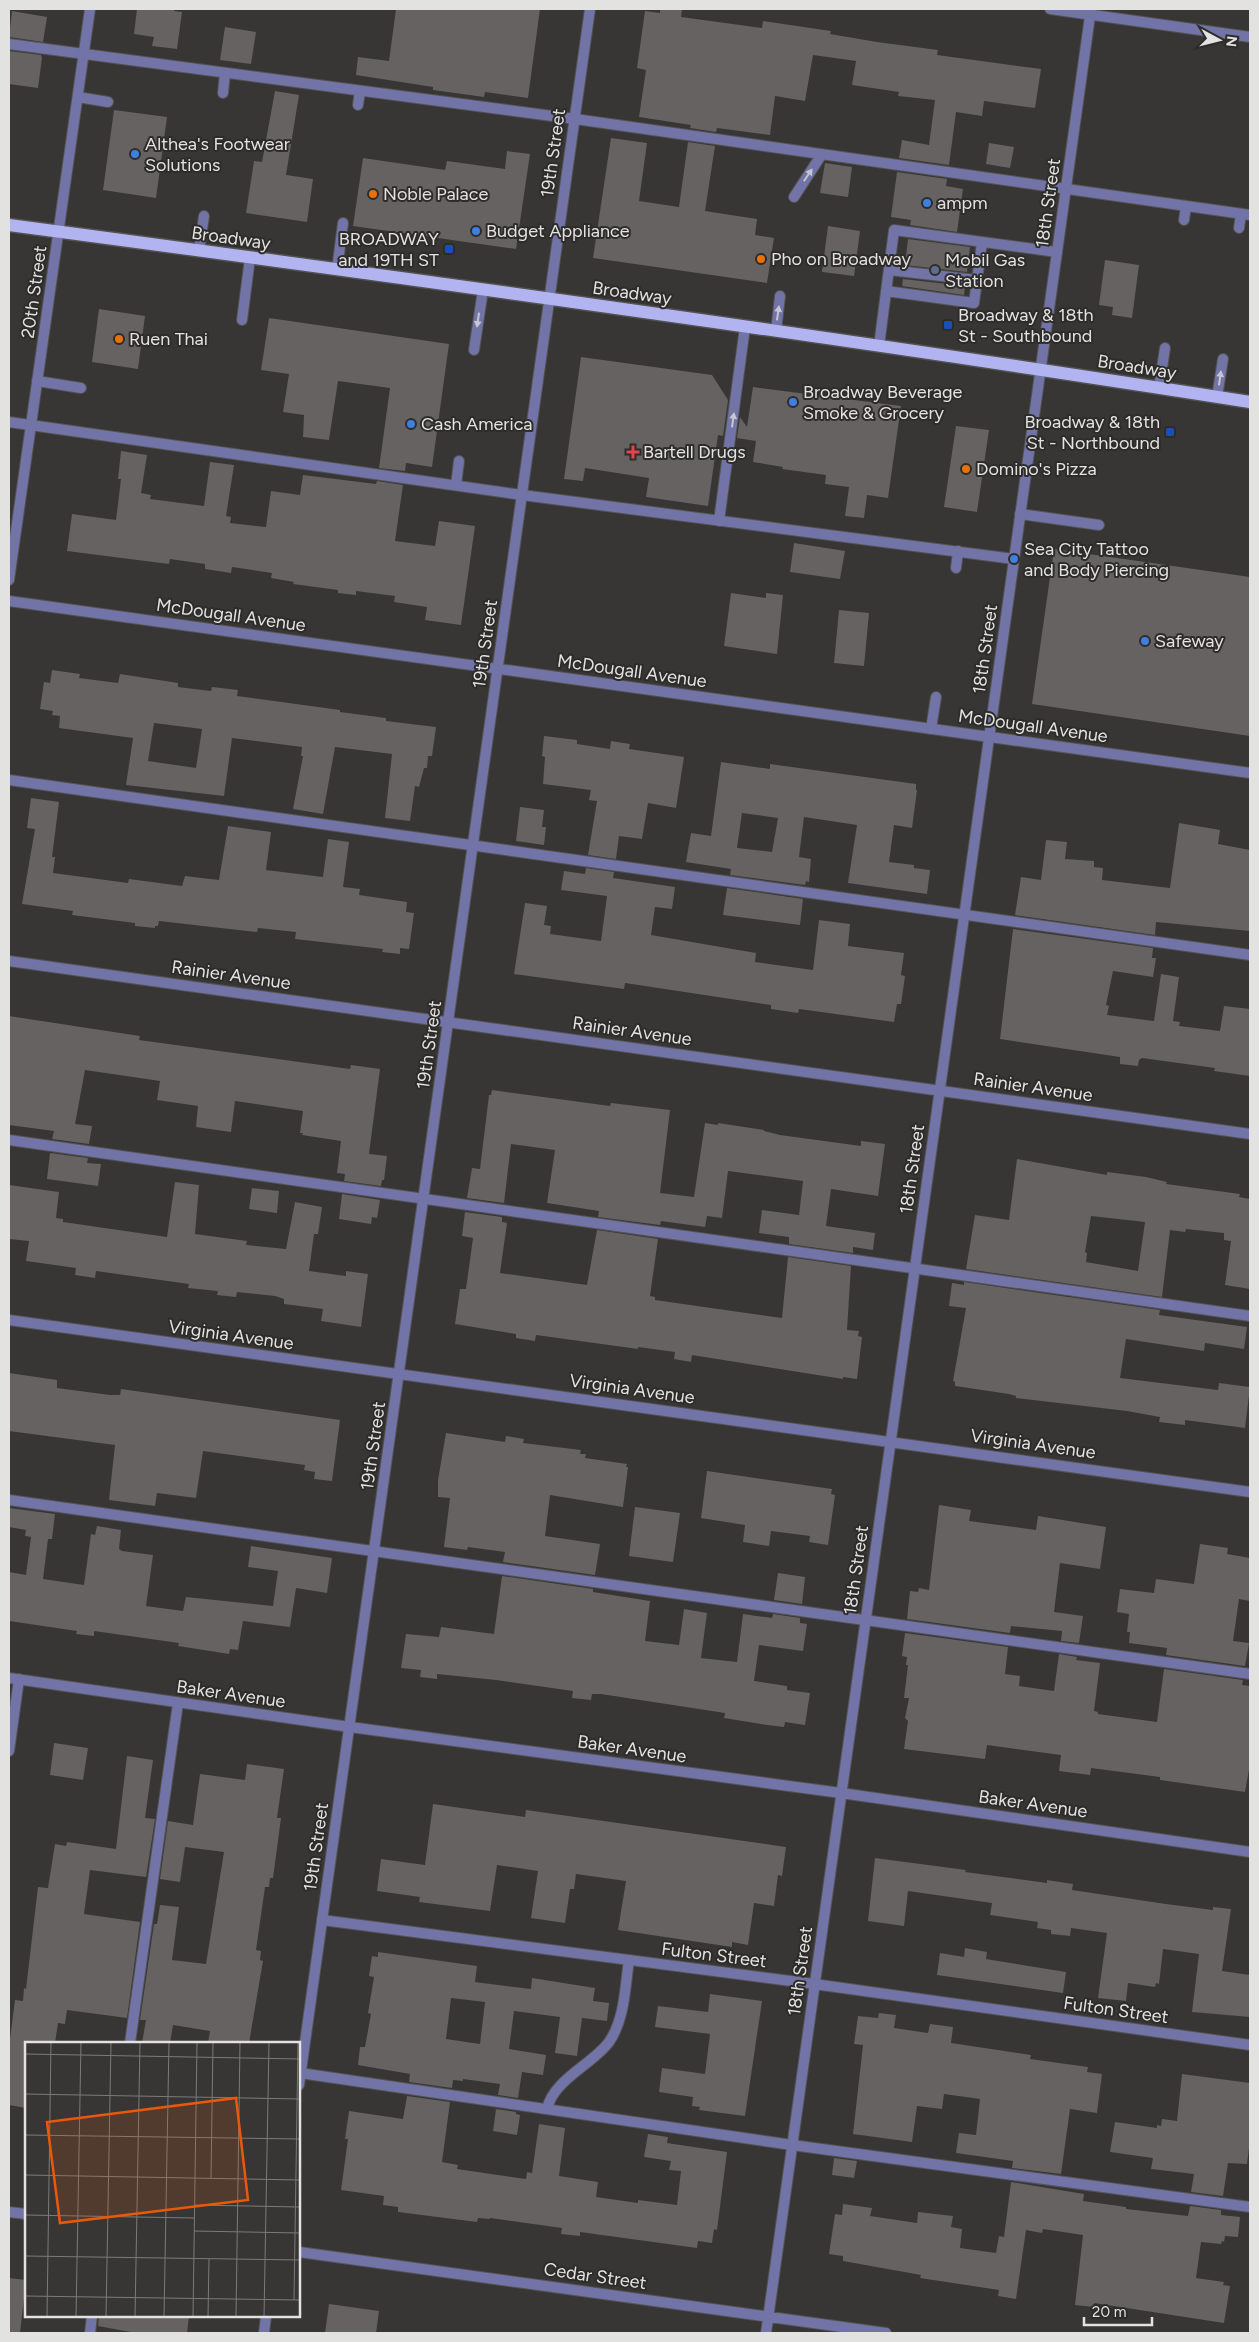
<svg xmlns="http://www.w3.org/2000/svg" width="1259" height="2342" font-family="Figtree,sans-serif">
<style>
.building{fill:#656261;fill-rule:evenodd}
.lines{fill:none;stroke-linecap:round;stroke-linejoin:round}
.service-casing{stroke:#525250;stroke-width:12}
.minor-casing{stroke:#525250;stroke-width:12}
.tertiary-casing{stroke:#525250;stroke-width:12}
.primary-casing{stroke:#525250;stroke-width:15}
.service{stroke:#7273a6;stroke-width:10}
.minor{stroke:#7273a6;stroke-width:10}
.tertiary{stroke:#7273a6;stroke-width:10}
.primary{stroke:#b2b4f2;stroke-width:12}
.oneway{fill:#c6c6d2}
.shop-dot{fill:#3f7fe0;stroke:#2d2c2a;stroke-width:2}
.food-dot{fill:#e8710a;stroke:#2d2c2a;stroke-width:2}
.transit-dot{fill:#1a4fb4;stroke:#2d2c2a;stroke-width:2}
.service-dot{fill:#5c6f8a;stroke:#2d2c2a;stroke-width:2}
.health-dot{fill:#e0444e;stroke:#2d2c2a;stroke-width:2}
.labels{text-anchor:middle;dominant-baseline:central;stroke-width:4;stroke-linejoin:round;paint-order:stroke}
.poi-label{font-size:18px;fill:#e2e2e0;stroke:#2d2c2a;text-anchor:start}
.street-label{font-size:18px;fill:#e2e2e0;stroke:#2d2c2a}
.inset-road{fill:none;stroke:#7b7b79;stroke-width:1}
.view{fill:#e8590c;fill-opacity:0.15;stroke:#e8590c;stroke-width:2.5}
.inset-edge{fill:none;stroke:#e2e2e0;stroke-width:2.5}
</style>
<rect width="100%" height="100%" fill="#373634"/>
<path class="building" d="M137 9H175L174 11 182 12 177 49 152 46 154 37 134 34Z
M396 9H540L528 98 485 92 484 97 433 90V87L356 75 358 57 389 61Z
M660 9H682L681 17 762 28 763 21 831 31 830 34 877 42 938 50 937 55 1041 69 1035 108 984 101 982 116 956 112 949 165 899 158 902 140 929 145 935 100 898 96 899 92 852 85 856 61 813 55 805 101 775 96 770 135 717 128 716 132 690 128 691 125 639 117 646 70 637 68 645 11 660 13Z
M12 11 47 17 43 42 9 37Z
M225 27 256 32 251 64 220 60Z
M9 51 41 55 42 58 38 88 9 84Z
M275 91 299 95 286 175 313 179 307 222 246 213 254 161 262 162Z
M114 110 167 117 156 198 103 190Z
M611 138 647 143 639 201 679 207 688 142 715 146 705 211 757 219 755 235 774 238 767 283 593 258Z
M989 143 1014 147 1010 168 986 164Z
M507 151 530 154 516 249 353 226 363 158 445 170 447 161 505 169Z
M825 163 852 167 848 197 820 193Z
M897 172 947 179 946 186 963 189 957 232 910 225 911 220 891 217Z
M828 226 860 231 854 276 822 272Z
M908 239 970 247 967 272 905 265Z
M1105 260 1139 265 1132 318 1112 315 1113 307 1099 305Z
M903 279 965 286 964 295 902 286Z
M99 309 145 316 138 369 92 362Z
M269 318 449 344 432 467 406 463 405 471 379 468 390 388 338 381 329 440 303 437 304 415 283 412 289 374 261 370Z
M581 357 712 375 728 400 723 436 718 435 708 506 646 497 649 478 585 468 583 481 564 479Z
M753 387 901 406 888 498 867 495 864 518 845 516 849 487 825 484 826 475 782 469 783 467 753 462 756 441 737 438 740 417 747 427Z
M956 426 989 430 977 512 944 507Z
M121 451 147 455 141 493 151 495 150 499 204 506 210 462 234 465 226 516 231 517 230 523 266 527 271 491 300 495 303 475 376 484 377 481 403 485 395 541 435 546 439 521 475 526 461 625 425 620 427 607 394 602 395 596 356 591V595L338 593V590L293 584 294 582 271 578 272 573 232 567 231 573 205 569V564L170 559 169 564 67 551 72 514 116 520 121 479H118Z
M794 543 845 551 840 579 790 572Z
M1054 549 1250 577V736L1032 704Z
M731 593 766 598V593L783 595 777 654 724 646Z
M839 610 869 613 864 666 834 663Z
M52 670 80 674 79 678 118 683 120 674 178 683V687L211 691 212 687 238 690 237 696 340 710V712L386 718V721L436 727 432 756H428L427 768H424L419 787 415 786 410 821 385 818 392 754 335 747 323 814 293 809 303 756H301L302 747 232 738 224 796 126 785 133 738 59 728 60 716 52 715 53 711 40 709 44 682 50 683ZM154 723 202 729 196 768 148 761Z
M544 736 577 740V744L610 749 611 741 630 744 629 749 684 757 676 808 648 803 642 839 619 836 616 859 588 855 597 801 589 800 591 790 543 784 545 757 542 756Z
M721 762 770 769V764L916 784V790H917L912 828 894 825 889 862 914 865V868L930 870 927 894 848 883 857 825 804 817 799 857 811 859 809 882 806 881 805 885 730 875 731 869 686 862 691 833 711 836ZM742 813 778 818 772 852 737 848Z
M31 798 59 802 52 857H55L53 873 128 883 129 879 182 886 185 876 219 880 228 826 271 832 266 870 323 877 328 839 349 842 343 887 360 889 359 895 407 902 406 912 414 913 409 949 400 948V954L382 952 383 949 295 939 296 932 258 928 257 932 159 921 158 926H155V928L135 926V923L72 915 73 911 22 904 35 829 27 828Z
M520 807 544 810 542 827H546L544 845 516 841Z
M1179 823 1220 830 1218 844 1250 850V931L1156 922 1155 935 1015 915 1021 877 1041 880 1046 840 1067 842 1065 859 1094 861V867L1103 868 1102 880 1170 888Z
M586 868 614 872 613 878 675 887 672 909 655 907 651 935 756 953 755 962 813 970 819 920 850 924 848 946 904 953 901 975 905 976 901 1004H897L894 1022 799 1009 798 1013 771 1009V1005L625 983 624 989 514 974 525 903 547 906 544 925 551 926 550 934 601 941 607 896 561 890 564 871 585 874Z
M727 888 803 899 800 925 723 915Z
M1013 929 1153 948 1152 958H1156L1153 977 1113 971 1106 1005 1109 1006 1107 1015 1154 1021 1161 974 1179 977 1173 1021 1180 1022 1179 1026 1220 1031 1224 1006 1250 1009V1076L1214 1071 1215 1068 1142 1058 1139 1060 1138 1066 1120 1064V1057L1000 1039Z
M9 1016 140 1036 139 1040 350 1069 351 1065 380 1069 369 1154 387 1156 384 1180H382L381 1186 344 1181 345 1174 337 1173 341 1141 302 1135 303 1133H300L303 1111 235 1101 231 1132 196 1127 198 1106 157 1100 160 1081 85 1070 75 1124 92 1126 89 1144 52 1139 54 1131 9 1125Z
M492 1090 610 1106 611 1103 670 1110 660 1193 694 1197 705 1123 718 1125V1123L764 1130V1131L780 1135 861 1146V1141L885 1144 878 1196 831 1189 826 1226 875 1233 873 1250 853 1247V1253L789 1244V1237L759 1233 762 1210 799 1215 803 1181 728 1171 722 1218 707 1216 705 1227 661 1221 660 1225 598 1217 599 1211 547 1203 555 1150 511 1144 504 1203 467 1198 472 1168 480 1169 489 1095H491Z
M50 1153 88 1158 87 1163 101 1164 98 1186 47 1179Z
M1017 1159 1107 1175V1172L1146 1177 1167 1182 1166 1184 1240 1194 1239 1197 1250 1199V1289L1225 1285 1231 1241 1224 1240V1233L1186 1229 1185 1232 1170 1230 1162 1297 966 1269 975 1215 1009 1220ZM1091 1216 1145 1222 1138 1271 1086 1262 1087 1253 1085 1252Z
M175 1182 199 1185 195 1234 247 1241 246 1245 286 1249 295 1202 322 1207 318 1234H314L309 1271 346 1276V1271L368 1274 361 1327 321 1321 323 1309 284 1304V1299L275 1296 237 1292 236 1297 217 1295 218 1291 188 1288 189 1284 96 1271 95 1278 75 1275 76 1268 26 1261 29 1241 9 1239V1185L59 1192 56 1218 63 1219V1222L167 1237Z
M252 1188 279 1191 277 1213 249 1209Z
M342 1194 380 1200 377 1218 372 1217 371 1224 339 1219Z
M465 1212 502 1217V1222L507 1223 500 1273 587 1285 597 1230 658 1239 650 1296 655 1297V1300L782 1318 788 1257 851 1266 847 1330 859 1331 858 1336 862 1337 857 1379 843 1377V1379L692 1355 691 1362 674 1359 675 1352 638 1347V1349L536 1335 535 1341 516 1338V1334L455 1324 460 1289H466L473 1238 462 1236Z
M964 1282 1160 1310 1159 1315 1247 1327 1244 1349 1205 1343 1204 1351 1126 1339 1120 1378 1218 1390 1219 1383 1250 1387 1245 1428 1185 1420V1425L1159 1422 1160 1417 1127 1411 1016 1398V1396L1009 1394 955 1386V1382L953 1381 966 1308 949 1306 952 1283 964 1285Z
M9 1373 57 1380V1388L110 1395H120L121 1389 340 1420 332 1481 314 1479 315 1472 304 1470 305 1465 203 1451 196 1498 157 1493 155 1506 109 1500 115 1445 9 1431Z
M446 1433 505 1442 506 1436 524 1439 523 1443 581 1450 580 1454H586L585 1458 627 1464 626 1467H628L623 1507 550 1495 545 1536 600 1544 595 1575 503 1562 505 1552 468 1547 467 1550 444 1547 450 1498 438 1497V1480Z
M707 1471 832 1489 831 1494 835 1495 828 1545 809 1542 810 1536 771 1531 769 1546 743 1542 745 1525 701 1518Z
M939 1505 971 1510 969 1521 1036 1530 1038 1516 1106 1527 1100 1569 1060 1563 1054 1612 1083 1616 1079 1643 1061 1641 1062 1631 1011 1626 1010 1633 907 1619 910 1591 918 1592 919 1588 929 1590Z
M635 1507 680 1513 673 1562 629 1556Z
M9 1508 55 1514 52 1539H48L43 1579 84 1585 91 1534 95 1535 97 1526 121 1530 119 1549 122 1551 153 1555 146 1606 183 1611 186 1597 273 1606 278 1571 248 1567 251 1546 332 1558 327 1593 296 1588 290 1627 243 1621 238 1650 230 1649 229 1654 178 1646 179 1643 94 1631V1636L76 1634 77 1631 9 1621V1572L26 1575 31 1537 25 1536 26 1530 9 1527Z
M1200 1544 1228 1548 1227 1554 1250 1558V1601L1239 1599 1233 1641 1249 1643 1245 1666 1166 1655 1167 1648 1129 1643 1130 1632H1127L1129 1614 1117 1612 1120 1589 1154 1593 1156 1579 1194 1584Z
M778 1573 805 1577 802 1604 774 1600Z
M502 1576 593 1589V1592L650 1601 645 1641 679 1645 684 1609 707 1613 701 1658 737 1662 743 1614 772 1618 773 1614 800 1618V1623L807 1624 803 1651 759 1645 754 1681 787 1686V1690L810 1693 805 1725 785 1722 784 1727 767 1725 724 1718 725 1713 601 1694H592L591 1700 572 1698 573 1691 496 1680 437 1674V1679L420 1677 421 1670 401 1668 406 1634 439 1637 441 1627 494 1634Z
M905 1633 1008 1647 1005 1674 1020 1676 1019 1686 1054 1691 1059 1654 1077 1657 1076 1660 1100 1663 1094 1711 1098 1712V1714L1157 1722 1164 1669 1243 1680 1242 1685 1250 1686V1764L1245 1792 1160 1780V1777L1091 1768 1090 1775 1059 1771 1061 1755 987 1745 985 1759 904 1749 908 1721 905 1718 909 1698H904L908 1665H906L907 1657 902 1656Z
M54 1743 88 1748 83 1780 50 1775Z
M127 1756 153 1760 145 1818 155 1819 146 1877 90 1870 84 1914 140 1922 127 2018 67 2010 65 2024 58 2023 55 2043H26V2108L9 2105V2047L15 2000 23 2001 24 1988 26 1989 38 1887 48 1888 55 1844 66 1846 67 1842 116 1849Z
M247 1764 284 1769 277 1818H281L273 1878H270L269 1887H265L256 1950 261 1951 260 1960 263 1961 249 2043H208L210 2031 173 2025 170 2043H142L146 2020H140L154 1924H157L160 1905 179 1907 172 1960 206 1964 224 1852 185 1847 180 1882 160 1879 168 1821 193 1825 200 1774 245 1780Z
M433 1804 525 1817 526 1810 786 1847 782 1876 778 1875 774 1906 754 1903 748 1945 732 1942V1947L618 1930 626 1881 576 1874 574 1889H570L565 1923 531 1918 538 1871 497 1865 490 1911 419 1902 420 1897 377 1891 381 1859 425 1865Z
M875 1858 966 1870 965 1872 1047 1883V1880L1073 1884 1072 1890 1166 1904 1213 1910V1907L1231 1909 1222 1971 1250 1975V2017L1192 2012 1199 1954 1163 1949 1159 1984 1156 1983 1155 1987 1128 1983 1126 2001 1098 1998 1107 1933 1071 1928 1070 1936 1051 1934V1930L1037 1928 1038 1922 990 1915 992 1903 908 1891 904 1926 868 1921Z
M965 1948 987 1952 986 1959 1066 1972 1063 1993 937 1975 940 1953 964 1957Z
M378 1952 477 1966 475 1982 531 1989 532 1978 595 1988 593 2001 609 2003 607 2021 582 2018 577 2056 555 2053 560 2017 514 2011 509 2049 546 2055 543 2075 522 2072 518 2098 498 2095 500 2084 463 2079V2081L453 2080 452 2088 409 2082 410 2074 358 2065 360 2047H365L371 2014 368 2013 374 1977 369 1976 372 1956 378 1957ZM451 1998 485 2002 480 2044 446 2039Z
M710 1994 762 2001 745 2116 699 2110 700 2107 692 2106 693 2097 659 2092 662 2068 705 2074 710 2034 655 2027 658 2006 708 2012Z
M879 2013 896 2015 894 2028 928 2033 930 2024 953 2027 951 2043 1031 2055 1030 2059 1088 2067 1087 2072 1102 2074 1097 2113 1070 2109 1061 2174 1012 2168 1013 2161 956 2153 959 2133 976 2135 980 2099 944 2094 942 2109 917 2106 912 2142 853 2134 863 2045 854 2044 858 2016 878 2018Z
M1182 2074 1250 2083V2140L1247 2164 1228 2163 1223 2196 1191 2192 1194 2174 1151 2169 1153 2158 1110 2152 1115 2122 1157 2128V2125L1161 2126 1162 2119 1177 2121Z
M407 2096 450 2102 442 2162 458 2165 457 2169 526 2179 527 2172 532 2173 539 2124 565 2128 559 2176 598 2182 596 2197 638 2203V2200L677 2205 681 2171 669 2170 671 2161 644 2157 648 2134 668 2137 667 2143 727 2152 717 2230 714 2229 712 2243 698 2241 697 2248 580 2232V2236L561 2234 562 2228 490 2218V2219L478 2218 477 2222 398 2212V2207L383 2205 384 2196 341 2190 348 2139H345L349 2111 403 2119Z
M496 2109 516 2112V2114L520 2115 517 2135 493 2131Z
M834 2158 857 2161 854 2178 832 2175Z
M1011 2182 1084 2194 1083 2201 1126 2207V2209L1188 2216 1190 2206 1221 2210V2215L1240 2217 1238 2237 1225 2236 1224 2242 1222 2241 1221 2244 1201 2242 1196 2278 1224 2282 1223 2285 1230 2286 1224 2323 1094 2303V2307L1075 2305 1083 2235 1043 2229 1042 2233 1026 2230 1016 2299 998 2296 999 2290 920 2278 921 2275 843 2261V2256L829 2254 835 2214 842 2215 843 2204 872 2208 870 2216 917 2223 918 2212 953 2216 951 2227 962 2229 960 2248 996 2253 999 2236 1004 2237Z
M9 2278 26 2280 20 2333H9Z
M329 2304 379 2311 376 2333H325Z
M99 2316H189L187 2333H136L98 2326Z"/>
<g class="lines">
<defs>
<path id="service" d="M9 44 575 119 1250 215
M223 93 225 73
M78 97 108 102
M358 105 360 91
M794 197 822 154
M1184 220 1186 206
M1239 228 1241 214
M199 251 204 216
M337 270 343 223
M889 270 977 280
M886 291 974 303 982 242
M242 320 250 258
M776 331 780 296
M879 346 894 230 1057 252
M474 350 483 290
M37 381 81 388
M1159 388 1165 348
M1217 397 1223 359
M9 422 522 495 1014 559
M456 485 459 461
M1020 514 1099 525
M719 521 745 327
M956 568 958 551
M931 729 936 697
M9 780 1250 955
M9 1140 1250 1316
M9 1500 1250 1674
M130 2043 178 1703
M300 2073 792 2145 1250 2207
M547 2109C553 2080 593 2064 609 2042 625 2019 625 1987 629 1960
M90 2333 92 2316"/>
<path id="minor" d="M1050 9 1250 37
M9 580 90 9
M9 961 1250 1134
M9 1320 1250 1492
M9 1678 350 1727 841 1793 1250 1852
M9 1751 19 1679
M322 1920 814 1984 1250 2045
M9 2212 26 2214
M299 2252 886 2333
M766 2333 1091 9"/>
<path id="tertiary" d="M9 601 1250 773
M299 2085 590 9
M264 2333 266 2316"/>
<path id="primary" d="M9 225C423 280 837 337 1250 402"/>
</defs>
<use href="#service" class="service-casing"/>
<use href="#minor" class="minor-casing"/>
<use href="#tertiary" class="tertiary-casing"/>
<use href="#primary" class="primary-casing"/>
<use href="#service" class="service"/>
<use href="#minor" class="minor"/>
<use href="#tertiary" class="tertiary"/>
<use href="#primary" class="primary"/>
</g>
<defs><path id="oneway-solid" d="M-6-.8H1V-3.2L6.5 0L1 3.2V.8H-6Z" transform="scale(1.25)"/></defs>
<g class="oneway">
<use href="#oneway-solid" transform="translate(808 175) rotate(-56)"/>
<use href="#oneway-solid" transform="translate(778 313) rotate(-82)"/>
<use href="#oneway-solid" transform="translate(478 320) rotate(98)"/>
<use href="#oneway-solid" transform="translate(1220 378) rotate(-82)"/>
<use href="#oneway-solid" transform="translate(733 420) rotate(-82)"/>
</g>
<g class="shop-dot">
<circle cx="135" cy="154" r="5"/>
<circle cx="927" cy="203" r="5"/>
<circle cx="476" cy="231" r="5"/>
<circle cx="793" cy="402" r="5"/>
<circle cx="411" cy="424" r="5"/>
<circle cx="1014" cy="559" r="5"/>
<circle cx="1145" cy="641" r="5"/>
</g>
<g class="food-dot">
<circle cx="373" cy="194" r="5"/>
<circle cx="761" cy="259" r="5"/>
<circle cx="119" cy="339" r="5"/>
<circle cx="966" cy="469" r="5"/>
</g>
<g class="transit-dot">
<rect x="444" y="244" width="10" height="10" rx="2.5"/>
<rect x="943" y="320" width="10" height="10" rx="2.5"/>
<rect x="1165" y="427" width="10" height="10" rx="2.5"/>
</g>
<circle class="service-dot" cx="935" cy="270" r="5"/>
<path class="health-dot" d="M630.5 444.5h5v5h5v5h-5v5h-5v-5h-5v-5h5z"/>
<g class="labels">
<g class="poi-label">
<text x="145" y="144">Althea's Footwear<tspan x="145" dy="21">Solutions</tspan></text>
<text x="383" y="194">Noble Palace</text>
<text x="937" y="203">ampm</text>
<text x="486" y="231">Budget Appliance</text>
<text x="439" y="239" text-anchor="end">BROADWAY<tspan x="439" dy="21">and 19TH ST</tspan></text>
<text x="771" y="259">Pho on Broadway</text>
<text x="945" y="260">Mobil Gas<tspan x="945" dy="21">Station</tspan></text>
<text x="958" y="315">Broadway &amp; 18th<tspan x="958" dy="21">St - Southbound</tspan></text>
<text x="129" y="339">Ruen Thai</text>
<text x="803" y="392">Broadway Beverage<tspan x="803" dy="21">Smoke &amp; Grocery</tspan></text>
<text x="1160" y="422" text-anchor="end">Broadway &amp; 18th<tspan x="1160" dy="21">St - Northbound</tspan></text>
<text x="421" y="424">Cash America</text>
<text x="643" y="452">Bartell Drugs</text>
<text x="976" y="469">Domino's Pizza</text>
<text x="1024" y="549">Sea City Tattoo<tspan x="1024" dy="21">and Body Piercing</tspan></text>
<text x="1155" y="641">Safeway</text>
</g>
<g class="street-label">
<text transform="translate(553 153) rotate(-82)">19th Street</text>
<text transform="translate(1048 203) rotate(-82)">18th Street</text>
<text transform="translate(231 238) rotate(8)">Broadway</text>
<text transform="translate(34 292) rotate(-82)">20th Street</text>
<text transform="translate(632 293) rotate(8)">Broadway</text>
<text transform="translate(1137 367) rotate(9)">Broadway</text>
<text transform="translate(231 615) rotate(8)">McDougall Avenue</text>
<text transform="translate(485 644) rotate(-82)">19th Street</text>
<text transform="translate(985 649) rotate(-82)">18th Street</text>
<text transform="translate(632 671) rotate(8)">McDougall Avenue</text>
<text transform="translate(1033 726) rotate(8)">McDougall Avenue</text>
<text transform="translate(231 975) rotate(8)">Rainier Avenue</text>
<text transform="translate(632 1031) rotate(8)">Rainier Avenue</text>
<text transform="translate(429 1045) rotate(-82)">19th Street</text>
<text transform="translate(1033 1087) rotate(8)">Rainier Avenue</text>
<text transform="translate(912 1169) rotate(-82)">18th Street</text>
<text transform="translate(231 1335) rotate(8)">Virginia Avenue</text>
<text transform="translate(632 1389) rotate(8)">Virginia Avenue</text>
<text transform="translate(1033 1444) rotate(8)">Virginia Avenue</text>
<text transform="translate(373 1446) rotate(-82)">19th Street</text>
<text transform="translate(856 1570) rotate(-82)">18th Street</text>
<text transform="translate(231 1694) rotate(8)">Baker Avenue</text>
<text transform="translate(632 1749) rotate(8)">Baker Avenue</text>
<text transform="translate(1033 1804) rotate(8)">Baker Avenue</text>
<text transform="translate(316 1847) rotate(-82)">19th Street</text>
<text transform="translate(714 1955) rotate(7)">Fulton Street</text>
<text transform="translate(800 1971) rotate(-82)">18th Street</text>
<text transform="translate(1116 2010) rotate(8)">Fulton Street</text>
<text transform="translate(595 2276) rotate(8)">Cedar Street</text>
</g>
</g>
<g transform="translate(25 2042)">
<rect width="275" height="275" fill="#373634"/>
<path class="inset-road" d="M0 12 275 17M0 52 275 57M0 93 275 97M0 133 275 138M186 136 188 0M170 163 275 165M0 173 169 176M169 189 275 191M0 214 275 218M0 254 275 258M269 258 273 0M22 275 26 0M51 275 56 0M81 275 86 0M110 275 115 0M139 275 144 0M168 275 172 0M183 275 184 217M211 275 215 0M239 275 244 0"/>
<path class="view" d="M211 56 223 158 35 181 22 80Z"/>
<rect width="275" height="275" class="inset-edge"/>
</g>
<rect width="1259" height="2342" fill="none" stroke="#e2e2e0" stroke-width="20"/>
<g transform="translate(1219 40) rotate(97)" stroke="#2d2c2a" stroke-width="4" paint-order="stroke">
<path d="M0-4L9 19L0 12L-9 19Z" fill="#e2e2e0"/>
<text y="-8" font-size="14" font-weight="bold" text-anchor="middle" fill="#e2e2e0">N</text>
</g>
<path d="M1084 2317v8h68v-8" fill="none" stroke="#e2e2e0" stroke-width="2.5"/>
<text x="1092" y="2317" font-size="15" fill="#e2e2e0" stroke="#2d2c2a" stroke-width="4" paint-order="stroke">20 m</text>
</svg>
